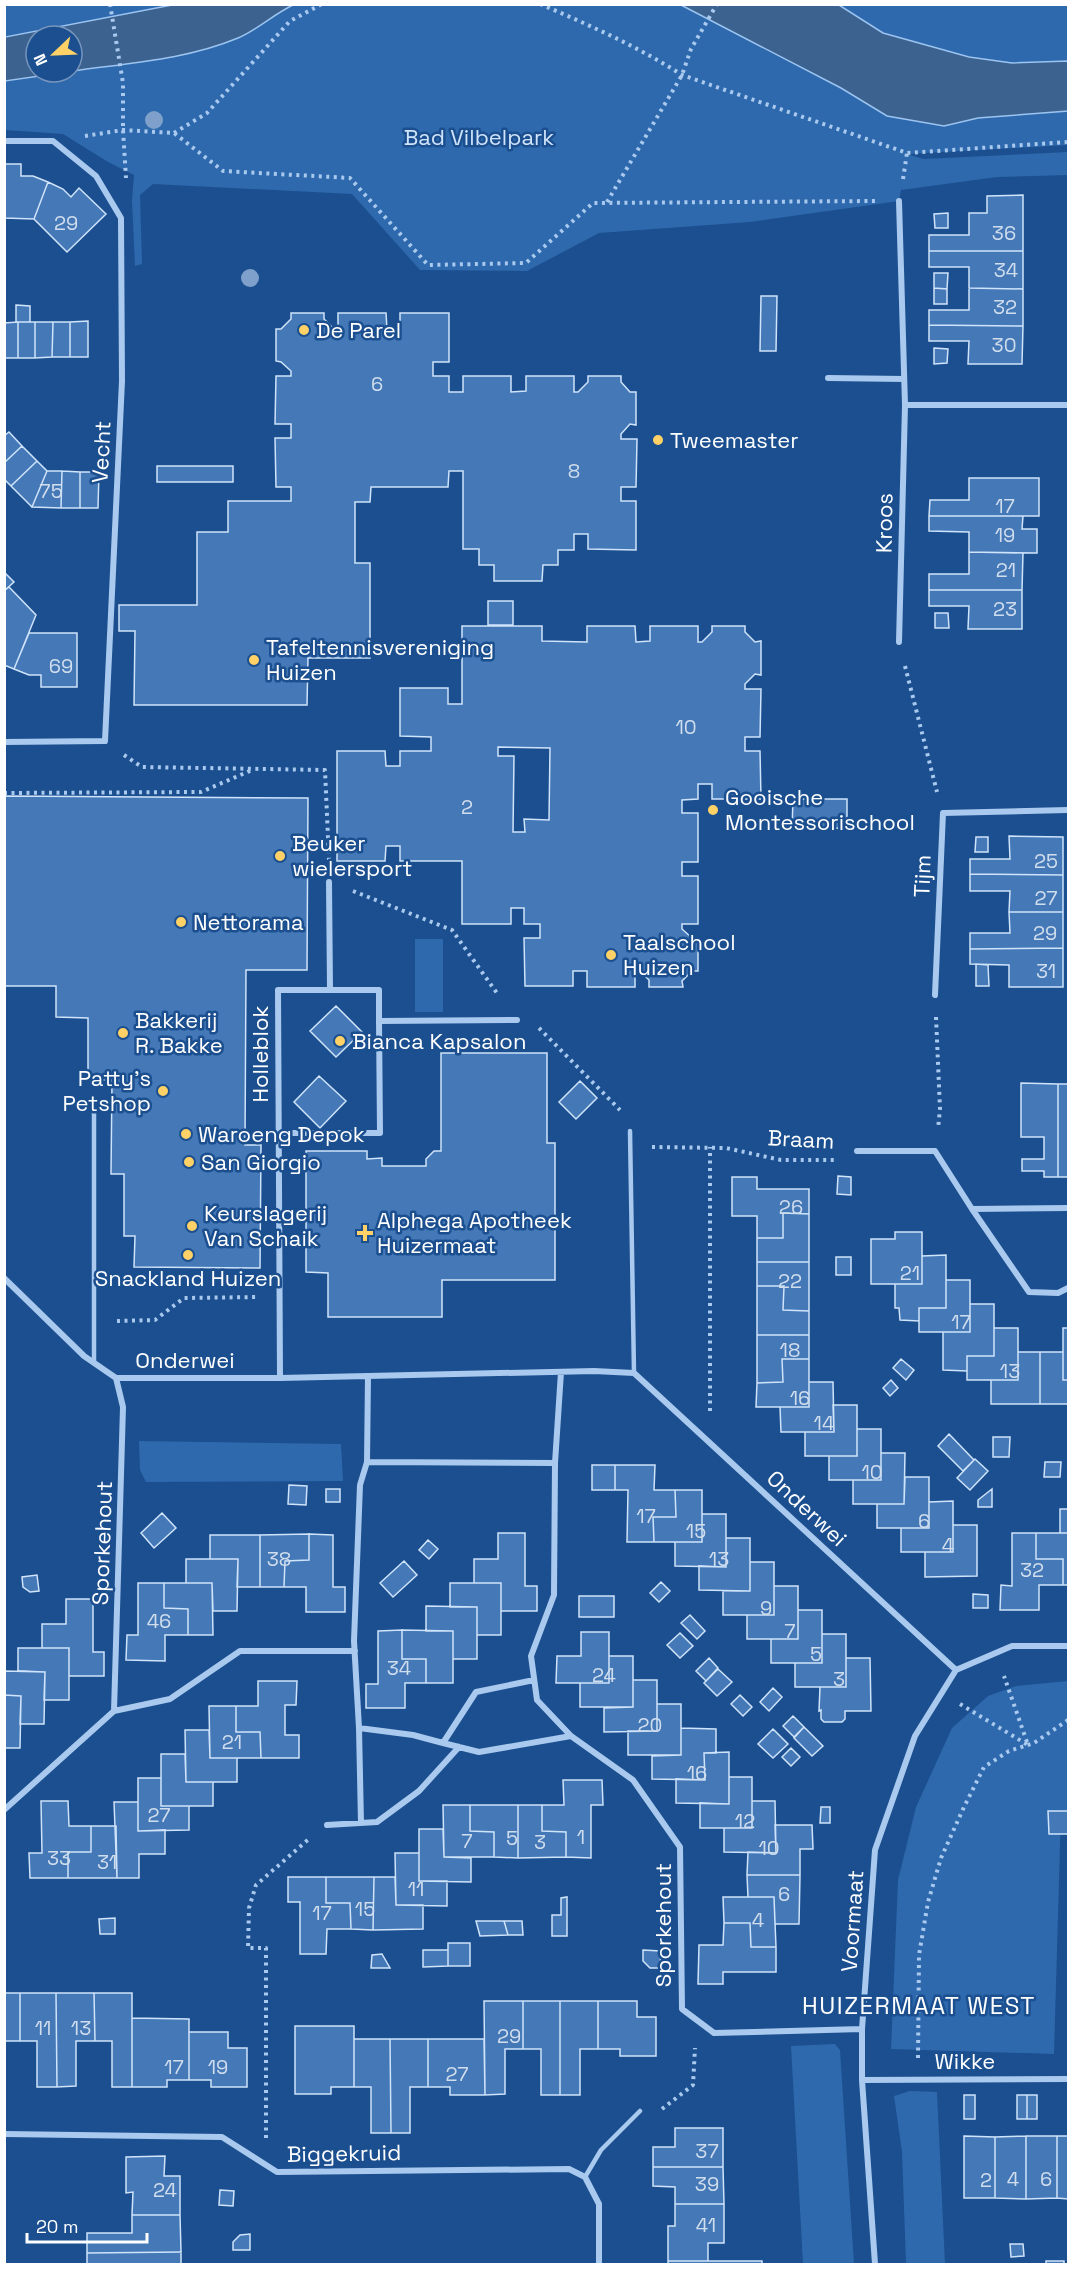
<svg xmlns="http://www.w3.org/2000/svg" width="1073" height="2269" font-family="'Space Grotesk',sans-serif">
<style>
.green{fill:#2e69ad;fill-rule:evenodd}
.water{fill:#3c6290;stroke:#9cc4f0;stroke-width:1.5}
.building{fill:#4478b7;stroke:#cfe3fa;stroke-width:1.5;fill-rule:evenodd}
.lines{fill:none;stroke-linecap:round;stroke-linejoin:round}
.path{stroke:#a9c9ee;stroke-width:4;stroke-dasharray:3 4.5;stroke-linecap:butt}
.lane{stroke:#a9c9ee;stroke-width:4.5}
.street{stroke:#a9c9ee;stroke-width:6}
.tree{fill:#7ea0ca}
.poi-dot{fill:#ffd166;stroke:#1b4f8f;stroke-width:2}
.labels{text-anchor:middle;dominant-baseline:central;stroke-width:5;stroke-linejoin:round;paint-order:stroke}
.number-label{font-size:20px;fill:#d0dded}
.park-label{font-size:22px;fill:#cfe3fa;stroke:#1b4f8f}
.poi-label{font-size:22px;fill:#fff;stroke:#1b4f8f;text-anchor:start}
.street-label{font-size:22px;fill:#fff;stroke:#1b4f8f}
.neighbourhood-label{font-size:24px;letter-spacing:1.5px;fill:#fff;stroke:#1b4f8f}
</style>
<rect width="100%" height="100%" fill="#1b4f8f"/>
<path class="green" d="M5 5H1068V145L907 154 923 159 1068 152V175L997 177 901 190 899 201 750 222 599 233 527 271 420 270 352 194 153 184 140 195 142 264 135 266 132 201 134 175 108 162 63 134 5 130ZM36 36H72V72H36Z
M415 939H443V1012H415Z
M139 1441 341 1444 343 1481 146 1482 140 1470Z
M1068 1681V1811H1061L1054 2054 891 2049 898 1880 916 1807 952 1728 988 1696 1016 1686Z
M835 2044 840 2050 854 2264H803L791 2046Z
M910 2091 937 2092 945 2264H906L902 2152 894 2096Z"/>
<path class="water" d="M172 5H293C274 14 257 30 238 38 185 60 128 63 72 71V36H36V72H68L5 81V37Z
M681 5H839L883 33 969 57 1012 63 1068 61V111L978 118 944 126 887 116 841 88Z"/>
<path class="building" d="M4 164H21V176H33L48 182 34 219 4 218Z
M48 182 63 189 71 197 79 188 106 214 67 252 34 219Z
M1023 195V251H929V235H969V213H987V196Z
M948 213V228H935L934 214Z
M929 251H1023V289L969 288V267H929Z
M934 273H948L947 289 934 288Z
M934 288 947 289V304H934Z
M969 288 1023 289V326L929 325V310H969Z
M761 296H777L776 351H760Z
M16 305 30 306V322H16Z
M291 313H324V319L334 329H338V313H386L387 329H400V313H449V362H433V376H449V392H463V376H511V392L526 391V376H574V392H578L588 382V376H621V382L630 392H636V425L630 424 621 434V439H637L636 487H621V501H636V550L588 549V534H574V550H558V565H543L542 581H494V565H479V549H463V471H449L448 487H371L370 502H355V563H370V658H308L307 705H134L135 631H119V605H197V532H228V501H291V487H276L275 438H291V424H275L276 376H291V371L281 362 276 361V329H281L291 319Z
M88 321V357H70V322Z
M18 322H35V358H18Z
M18 322V358H4V323Z
M35 322H53L52 357 35 358Z
M53 322H70V357H52Z
M929 325 1023 326 1022 364H968L969 341H929Z
M934 348 948 349 947 363 934 364Z
M9 432 22 446 4 463V436Z
M22 446 37 461 11 486 4 479V463Z
M37 461 47 471 32 507 11 486Z
M157 466H233V482H157Z
M47 471H62L61 508 32 507Z
M62 471 80 472V508H61Z
M80 472H99L98 508H80Z
M969 478H1039V516H929L930 500H969Z
M929 516H1023L1022 529H1037V553L969 552V532L929 531Z
M969 552 1023 553 1022 590H929V574H969Z
M4 572 14 582 4 591Z
M9 587 36 615 14 669 4 665V591Z
M929 590H1022V629H968L969 606H929Z
M488 601H513V625H488Z
M935 613H948L949 628H935Z
M462 626H542V641L587 642V626H635L636 642 650 641V626H698V642H702L712 632V626H745V632L755 642 761 641V675L755 674 745 684V689H761L760 737H745V751H760L761 799H712V784H698V799L682 800V813H698V862H682V876H698V924H682V929L692 938 698 939V971H692L682 981 683 987H649V980L640 971H635V987H587V971H573V986H525L524 938H540V924H524V908H511V924H462V861H400V846H386L385 861H337V751H385L386 766H400V751H431V737L400 736V688H448V704H462ZM498 747 550 748 549 820 524 819 525 832H513L514 756H498Z
M29 633H77V687H41V675H29L14 669Z
M4 796 308 798 307 970H246L245 1145H261L260 1268 134 1267 135 1236H124V1174H111L112 1080H88V1018L56 1017V986H4Z
M793 799H847V828L792 829Z
M1009 836 1063 837V875L970 874V859H1010Z
M976 837H988V852H975Z
M970 874 1063 875V912H1009L1010 891H970Z
M1009 912H1063V948L970 949V933H1010Z
M1063 948V987H1009V965L970 964V949Z
M976 964 988 965 989 986H976Z
M336 1006 362 1032 336 1057 310 1031Z
M441 1053H547V1143H555V1280H442V1317H328V1273L306 1272V1151H367V1159L382 1158V1166H426V1159L434 1151H441Z
M319 1076 346 1101 320 1128 294 1102Z
M580 1081 597 1098 576 1119 559 1102Z
M1021 1083 1058 1084V1177H1044V1171H1022V1159H1044V1137H1021Z
M1058 1084H1068V1177H1058Z
M838 1176 851 1177V1195L837 1194Z
M732 1177H757V1189H809V1214L783 1213V1238H757V1216H732Z
M783 1213 809 1214V1262H757V1238H783Z
M895 1232H922V1284H871V1239H895Z
M946 1255V1308H919V1321L900 1320 899 1308H895V1284H922V1256Z
M836 1257H851V1275H836Z
M757 1262H809V1311L783 1310 784 1286H757Z
M946 1280H970V1332H919V1308H946Z
M757 1286H784L783 1310 809 1311V1335H757Z
M970 1304H994V1356H967V1371L943 1370V1332H970Z
M994 1328H1018V1380H967V1356H994Z
M1063 1328H1068V1380H1063Z
M757 1335H809V1359H782L783 1382 757 1383Z
M1018 1352H1040V1404H991V1380H1018Z
M1040 1352H1063V1380H1068V1404H1040Z
M782 1359H809V1407H756L757 1383 783 1382Z
M901 1359 914 1370 906 1380 893 1368Z
M891 1380 898 1388 890 1396 883 1388Z
M809 1382H833L834 1432H781L780 1407H809Z
M833 1405H857V1456H805V1432H834Z
M857 1429H881V1480H829V1456H857Z
M949 1434 974 1460 963 1471 938 1446Z
M993 1437H1010L1009 1457H993Z
M881 1453H905L904 1504H853V1480H881Z
M975 1459 988 1471 970 1490 957 1478Z
M1045 1462H1061L1060 1477H1044Z
M592 1465H615V1490H592Z
M615 1465H655L654 1490H675L676 1517H653L654 1542H627L628 1490H615Z
M905 1477H929V1528H877V1504H904Z
M289 1485 307 1486 306 1505 288 1504Z
M326 1489H340V1502H326Z
M992 1489V1507H978V1500Z
M675 1490H702V1542H654L653 1517H676Z
M953 1501V1552H901V1528H929V1502Z
M1060 1509H1068V1533H1060Z
M162 1513 176 1528 154 1548 141 1533Z
M702 1514H726V1567L675 1566V1542H702Z
M953 1525H977V1576L925 1577V1552H953Z
M498 1533H525V1586H537V1611H501V1583H474V1559H498Z
M1012 1533H1036V1559H1063V1585H1039V1610H1000L1001 1585 1012 1586Z
M1036 1533H1068V1585H1063V1559H1036Z
M309 1534 333 1535V1587H345V1612H306V1587H284L285 1561 309 1560Z
M309 1534V1560L285 1561 284 1587H260V1535Z
M210 1535H260V1587H237L238 1559H210Z
M726 1538H750V1591L699 1590V1566L726 1567Z
M428 1540 438 1549 429 1559 419 1550Z
M186 1559H238L237 1611H213L212 1583H186Z
M404 1561 417 1575 393 1597 380 1583Z
M750 1562H774V1615H723V1591H750Z
M37 1575 39 1591 30 1592 23 1587 22 1577Z
M661 1582 670 1591 659 1602 650 1593Z
M138 1583H164V1608L188 1609V1635H165V1661L126 1660 127 1635H138Z
M164 1583H212L213 1635H188V1609L164 1608Z
M450 1583H501V1635H477V1607H450Z
M774 1586H798V1639H747V1615H774Z
M973 1594 988 1595V1608H973Z
M579 1596H614V1617H579Z
M66 1599H93V1652H104V1676H69V1648H42V1624H66Z
M426 1606 477 1607V1659H453V1631H426Z
M798 1610H822V1663H771V1639H798Z
M690 1615 705 1631 697 1639 681 1623Z
M402 1630V1659H426V1683H405V1708H366V1684H378V1631Z
M402 1630 453 1631V1683H426V1659H402Z
M581 1632H609V1683H556L557 1656H581Z
M680 1633 693 1646 680 1658 667 1645Z
M822 1634H846V1687H795V1663H822Z
M18 1648H69V1700H44L45 1672 18 1671Z
M609 1656H633V1707H580V1683H609Z
M709 1658 718 1668 706 1681 696 1671Z
M846 1658H870L871 1711H845V1719L842 1722H824L821 1719V1710L819 1711 820 1687H846Z
M718 1669 732 1682 717 1696 704 1683Z
M4 1671 45 1672 44 1724H20L21 1696 4 1695Z
M633 1680H657V1731L604 1732V1708L633 1707Z
M258 1681H297L296 1705H285V1735H299V1758H261L260 1732H236V1706H258Z
M773 1688 782 1697 769 1711 760 1702Z
M4 1695 21 1696 20 1748H4Z
M740 1695 752 1707 743 1716 731 1704Z
M657 1704H681V1755H628V1731H657Z
M209 1706H236V1732H260L261 1758H210Z
M793 1716 804 1727 794 1737 783 1726Z
M804 1727 823 1746 812 1756 794 1738Z
M681 1728 716 1729V1753H704L705 1780 652 1779V1756L681 1755Z
M773 1729 788 1744 773 1758 758 1744Z
M185 1730H209L210 1758H237V1782H186Z
M791 1748 800 1757 791 1766 782 1757Z
M729 1752V1804L676 1803V1779L705 1780 704 1753Z
M161 1754H185L186 1782H213V1806H161Z
M729 1777H752V1828H700V1803L729 1804Z
M138 1778H161V1806H189V1830L138 1831Z
M563 1780H602L603 1805H591V1858L566 1857V1832L542 1831V1805H564Z
M41 1801H68L69 1826H91V1852H68V1878H30L29 1853H42Z
M752 1801H775L776 1853 724 1852V1828H752Z
M114 1802H138V1831L165 1830V1854H139V1878H117Z
M443 1805H470V1831L494 1832V1857H444Z
M470 1805H518V1858L494 1857V1832L470 1831Z
M518 1805H542V1831L566 1832V1857L518 1858Z
M821 1807H830V1823H820Z
M1048 1811H1068V1834H1049Z
M775 1825H812L813 1849H800V1875H747L748 1852 776 1853Z
M91 1826H116L117 1878H68V1852H91Z
M419 1829H443L444 1857 471 1858V1882L419 1881Z
M395 1853H419V1881H447V1906L396 1905Z
M747 1875H800L799 1924H775L774 1897H748Z
M288 1877H326V1903H350L351 1929H327L326 1954H300V1902H288Z
M326 1877H374L373 1930 351 1929 350 1903H326Z
M374 1877H395L396 1905H423V1929L373 1930Z
M567 1897V1936H552V1915H561V1898Z
M723 1897H774L776 1947H751L750 1923H724Z
M115 1918V1934H100L99 1919Z
M476 1921H504L508 1935 480 1936Z
M504 1921H522L523 1935H508Z
M724 1923H750L751 1947H776V1972H723V1984H698L699 1945H723Z
M448 1943H470V1966H448Z
M423 1950H448V1966L423 1967Z
M643 1950 660 1951 661 1968H650L643 1961Z
M382 1954 390 1968H371L372 1955Z
M4 1993H20V2041H4Z
M20 1993H56L57 2087H37V2041H20Z
M56 1993H94L95 2041H76V2086L57 2087Z
M94 1993H132V2087H112V2041H95Z
M484 2001H523V2049H505V2094L485 2095Z
M523 2001H560V2095H541V2049H523Z
M560 2001H598V2049H580V2095H560Z
M598 2001H637V2017H656V2056H620V2049H598Z
M132 2018 189 2019V2080H167V2087H132Z
M295 2026H354V2087H331V2094H295Z
M189 2032H228V2048H247V2087H211V2080H189Z
M354 2039H390L391 2133H371V2087H354Z
M390 2039H428V2087H410V2133H391Z
M428 2039H484L485 2095H450V2087H428Z
M964 2095H975V2119H964Z
M1017 2095H1027V2119H1017Z
M1027 2095H1037V2119H1027Z
M675 2128H723V2167H653V2147H675Z
M964 2136 995 2137V2198H964Z
M1026 2136V2199L995 2198V2137Z
M1026 2136H1057V2198L1026 2199Z
M1057 2136H1068V2199L1057 2198Z
M165 2156 164 2176H180V2215H132L133 2192 126 2193V2157Z
M653 2167H723L724 2204H675V2187L653 2186Z
M220 2190 234 2191 233 2206 219 2205Z
M675 2204H724V2243H708V2261H668V2226H675Z
M132 2215H180L181 2252 87 2253V2233H132Z
M250 2234V2250H233V2242L240 2235Z
M1010 2244H1023L1024 2256 1011 2257Z
M181 2252V2264H87V2253Z
M668 2261H762V2264H668Z
M1046 2261H1064V2264H1046Z"/>
<g class="lines">
<path class="path" d="M110 4 123 83V130L126 178
M540 4C589 25 637 46 682 75L907 153 1068 142
M174 133 207 113 290 21 322 4
M85 136 123 130 174 133 223 171 350 178 428 265 526 263 593 203 875 201
M903 179 907 153
M607 202 682 75 691 49 717 4
M905 666 937 792
M124 755 142 767 325 770 329 860
M4 793 201 792 252 770
M353 891 452 930 499 996
M936 1017 940 1109 938 1129
M539 1028 620 1110
M652 1147 726 1148 781 1160H835
M117 1321 155 1320 184 1298 258 1297
M710 1411V1147
M960 1704 1028 1745 1004 1676
M918 2058 919 1955 928 1902 941 1858 964 1807 984 1767 1009 1751 1034 1743 1068 1720
M662 2109 693 2085 695 2048
M266 2138V1948H248L249 1908 256 1885 310 1838"/>
<path class="lane" d="M630 1131 634 1373
M94 1363V1112
M585 2177 601 2150 640 2111"/>
<path class="street" d="M4 141H53L96 176 121 218 122 381 105 741 4 742
M828 378 904 379
M905 405H1068
M899 642 905 405 899 201
M330 990H379V1021L517 1020
M935 995 943 813 1068 810
M279 1133H380L379 1021
M857 1151H935L972 1209 1029 1292 1058 1293 1068 1288
M972 1209 1068 1208
M4 1278 84 1356 116 1378H280L594 1371 634 1373 956 1670
M561 1372 555 1463 554 1595 531 1656 537 1700 571 1736 633 1780 680 1847 682 2009 714 2033 862 2029
M368 1376 367 1462 555 1463
M280 1378 278 990H330L329 882
M367 1462 360 1485 354 1641 359 1728 413 1735 443 1743
M956 1670 1012 1646H1068
M534 1680 476 1692 443 1743 479 1752 571 1736
M114 1711 123 1407 116 1378
M359 1728 361 1823
M4 1810 114 1711 170 1699 240 1651H355
M327 1825 377 1822 419 1791 459 1747
M862 2080 1068 2079
M4 2134 222 2137 277 2172 569 2169 585 2177 599 2204V2264
M875 2264 862 2080V2029L875 1850 915 1736 956 1670"/>
</g>
<g class="tree">
<circle cx="154" cy="120" r="9"/>
<circle cx="250" cy="278" r="9"/>
</g>
<g class="poi-dot">
<circle cx="304" cy="330" r="6"/>
<circle cx="658" cy="440" r="6"/>
<circle cx="254" cy="660" r="6"/>
<circle cx="713" cy="810" r="6"/>
<circle cx="280" cy="856" r="6"/>
<circle cx="181" cy="922" r="6"/>
<circle cx="611" cy="955" r="6"/>
<circle cx="123" cy="1033" r="6"/>
<circle cx="340" cy="1041" r="6"/>
<circle cx="163" cy="1091" r="6"/>
<circle cx="186" cy="1134" r="6"/>
<circle cx="189" cy="1162" r="6"/>
<circle cx="192" cy="1226" r="6"/>
<path d="M362 1224h6v6h6v6h-6v6h-6v-6h-6v-6h6z"/>
<circle cx="188" cy="1255" r="6"/>
</g>
<g class="labels">
<g class="number-label">
<text x="66" y="223">29</text>
<text x="1004" y="233">36</text>
<text x="1006" y="270">34</text>
<text x="1005" y="307">32</text>
<text x="1004" y="345">30</text>
<text x="377" y="384">6</text>
<text x="574" y="471">8</text>
<text x="51" y="491">75</text>
<text x="1005" y="506">17</text>
<text x="1005" y="535">19</text>
<text x="1006" y="570">21</text>
<text x="1005" y="609">23</text>
<text x="61" y="666">69</text>
<text x="686" y="727">10</text>
<text x="467" y="807">2</text>
<text x="1046" y="861">25</text>
<text x="1046" y="898">27</text>
<text x="1045" y="933">29</text>
<text x="1046" y="971">31</text>
<text x="791" y="1207">26</text>
<text x="910" y="1273">21</text>
<text x="790" y="1281">22</text>
<text x="961" y="1322">17</text>
<text x="790" y="1350">18</text>
<text x="1010" y="1371">13</text>
<text x="800" y="1398">16</text>
<text x="824" y="1423">14</text>
<text x="872" y="1472">10</text>
<text x="646" y="1516">17</text>
<text x="924" y="1521">6</text>
<text x="696" y="1531">15</text>
<text x="948" y="1545">4</text>
<text x="279" y="1559">38</text>
<text x="719" y="1559">13</text>
<text x="1032" y="1570">32</text>
<text x="766" y="1608">9</text>
<text x="159" y="1621">46</text>
<text x="790" y="1631">7</text>
<text x="816" y="1654">5</text>
<text x="399" y="1668">34</text>
<text x="604" y="1675">24</text>
<text x="839" y="1679">3</text>
<text x="650" y="1725">20</text>
<text x="232" y="1742">21</text>
<text x="697" y="1773">16</text>
<text x="159" y="1815">27</text>
<text x="745" y="1821">12</text>
<text x="581" y="1837">1</text>
<text x="512" y="1838">5</text>
<text x="467" y="1841">7</text>
<text x="540" y="1842">3</text>
<text x="769" y="1848">10</text>
<text x="59" y="1858">33</text>
<text x="107" y="1862">31</text>
<text x="416" y="1889">11</text>
<text x="784" y="1894">6</text>
<text x="365" y="1909">15</text>
<text x="322" y="1913">17</text>
<text x="758" y="1920">4</text>
<text x="43" y="2028">11</text>
<text x="81" y="2028">13</text>
<text x="509" y="2036">29</text>
<text x="174" y="2067">17</text>
<text x="218" y="2067">19</text>
<text x="457" y="2074">27</text>
<text x="707" y="2151">37</text>
<text x="1013" y="2179">4</text>
<text x="1046" y="2179">6</text>
<text x="986" y="2180">2</text>
<text x="707" y="2184">39</text>
<text x="165" y="2190">24</text>
<text x="706" y="2225">41</text>
</g>
<g class="park-label">
<text x="479" y="137">Bad Vilbelpark</text>
</g>
<g class="poi-label">
<text x="316" y="330">De Parel</text>
<text x="670" y="440">Tweemaster</text>
<text x="266" y="647">Tafeltennisvereniging<tspan x="266" dy="25">Huizen</tspan></text>
<text x="725" y="797">Gooische<tspan x="725" dy="25">Montessorischool</tspan></text>
<text x="292" y="843">Beuker<tspan x="292" dy="25">wielersport</tspan></text>
<text x="193" y="922">Nettorama</text>
<text x="623" y="942">Taalschool<tspan x="623" dy="25">Huizen</tspan></text>
<text x="135" y="1020">Bakkerij<tspan x="135" dy="25">R. Bakke</tspan></text>
<text x="352" y="1041">Bianca Kapsalon</text>
<text x="151" y="1078" text-anchor="end">Patty's<tspan x="151" dy="25">Petshop</tspan></text>
<text x="198" y="1134">Waroeng Depok</text>
<text x="201" y="1162">San Giorgio</text>
<text x="204" y="1213">Keurslagerij<tspan x="204" dy="25">Van Schaik</tspan></text>
<text x="377" y="1220">Alphega Apotheek<tspan x="377" dy="25">Huizermaat</tspan></text>
<text x="188" y="1278" text-anchor="middle">Snackland Huizen</text>
</g>
<g class="street-label">
<text transform="translate(101 452) rotate(-87)">Vecht</text>
<text transform="translate(884 523) rotate(-89)">Kroos</text>
<text transform="translate(922 876) rotate(-88)">Tijm</text>
<text transform="translate(260 1054) rotate(-90)">Holleblok</text>
<text transform="translate(801 1139) rotate(3)">Braam</text>
<text x="185" y="1360">Onderwei</text>
<text transform="translate(807 1508) rotate(43)">Onderwei</text>
<text transform="translate(102 1543) rotate(-88)">Sporkehout</text>
<text transform="translate(852 1921) rotate(-86)">Voormaat</text>
<text transform="translate(663 1925) rotate(-90)">Sporkehout</text>
<text x="965" y="2061">Wikke</text>
<text transform="translate(344 2153) rotate(-1)">Biggekruid</text>
</g>
<g class="neighbourhood-label">
<text x="919" y="2005">HUIZERMAAT WEST</text>
</g>
</g>
<rect width="1073" height="2269" fill="none" stroke="#ffffff" stroke-width="12"/>
<g transform="translate(54 54) rotate(247)"><circle r="28" fill="#1b4f8f" stroke="#7695bc" stroke-width="1.5"/>
<path d="M0-4.5L10 22L0 15L-10 22Z" fill="#ffd166"/>
<text y="-9" font-size="16" font-weight="bold" text-anchor="middle" fill="#ffffff">N</text>
</g>
<path d="M27 2233v9h120v-9" fill="none" stroke="#ffffff" stroke-width="3"/>
<text x="36" y="2233" font-size="18" fill="#ffffff" stroke="#1b4f8f" stroke-width="4.5" paint-order="stroke">20 m</text>
</svg>
